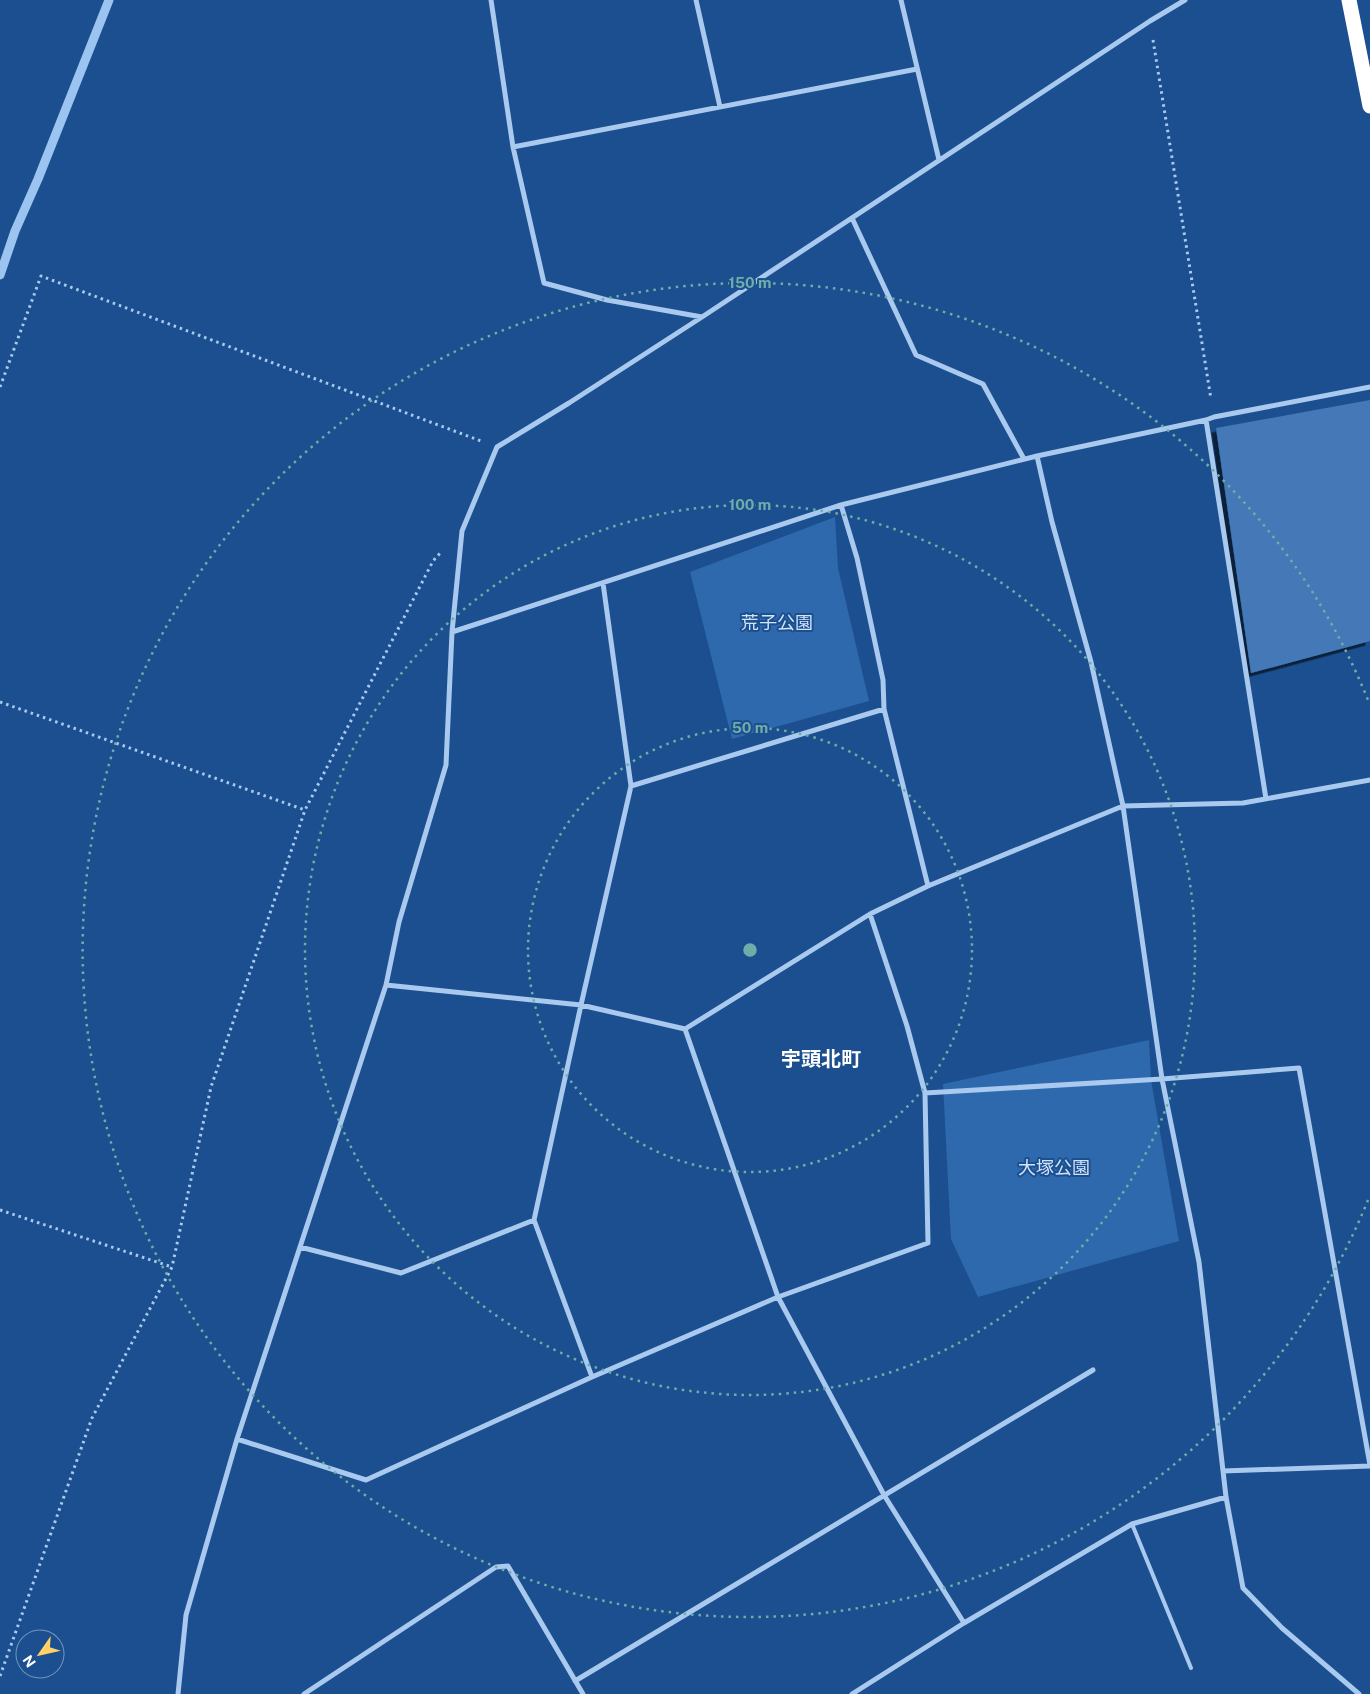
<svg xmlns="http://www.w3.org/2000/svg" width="1370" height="1694" font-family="'Public Sans','Noto Sans JP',sans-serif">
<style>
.green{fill:#2e69ad}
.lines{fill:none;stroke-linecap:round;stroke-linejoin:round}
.stream{stroke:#9cc4f0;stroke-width:9}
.building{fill:#4478b7;filter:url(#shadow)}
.path{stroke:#a9c9ee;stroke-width:3;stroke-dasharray:2.5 4;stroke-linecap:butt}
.lane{stroke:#a9c9ee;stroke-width:4}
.street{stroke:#a9c9ee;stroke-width:5}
.highway{stroke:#fff;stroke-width:15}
.ring{fill:none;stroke:#6fada8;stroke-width:2.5;stroke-dasharray:2.5 5}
.labels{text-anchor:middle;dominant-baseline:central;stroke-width:4;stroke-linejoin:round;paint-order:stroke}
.park-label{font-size:18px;fill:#cfe3fa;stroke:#1b4f8f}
.quarter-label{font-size:20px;font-weight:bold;fill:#fff;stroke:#1b4f8f}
.centre{fill:#6fada8;stroke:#1b4f8f;stroke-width:2.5}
.ring-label{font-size:15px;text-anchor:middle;font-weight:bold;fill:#6fada8;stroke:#1b4f8f;stroke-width:4;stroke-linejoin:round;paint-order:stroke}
</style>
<defs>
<filter id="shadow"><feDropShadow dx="-4.5" dy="4.5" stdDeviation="0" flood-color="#0009"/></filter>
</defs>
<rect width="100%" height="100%" fill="#1b4f8f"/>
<path class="green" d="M835 517 838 568 869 701 732 739 690 572Z
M1149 1040 1151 1080 1179 1241 978 1297 951 1239 943 1084Z"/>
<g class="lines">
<path class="stream" d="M0 275 15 231 38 179 109 0"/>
</g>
<path class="building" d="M1370 400V641L1251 673 1216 428Z"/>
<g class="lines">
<path class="path" d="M1153 40 1211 399
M0 387 41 276 481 441
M0 702 305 810
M0 1210 172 1267
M0 1676 92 1418 172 1267 211 1087 305 810 433 561 442 551"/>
<path class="lane" d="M1132 1524 1191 1668"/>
<path class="street" d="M491 0 513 147 544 283 607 300 702 317
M696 0 720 107
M901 0 939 160
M513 147 917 69
M852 218 916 355 983 384 1024 459
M1206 420 1266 799
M1037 456 1052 522 1091 662 1123 806 1162 1079 1199 1262 1226 1497 1243 1588 1282 1628 1359 1694
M841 505 857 558 883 680 884 709 928 886
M452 632 841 505 1037 456 1206 420 1214 417 1370 387
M631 786 884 709
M870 914 907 1026 925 1093 1162 1079 1299 1068 1370 1465
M386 985 581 1005 685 1029 870 914 928 886 1123 806 1243 803 1370 780
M685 1029 778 1297 884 1495 964 1623
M300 1247 401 1273 534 1220
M592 1377 534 1220 581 1005 631 786 603 583
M237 1439 366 1480 592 1377 778 1297 928 1243 925 1093
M1223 1471 1370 1466
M575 1681 1093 1370
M178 1694 186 1615 237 1439 386 985 399 922 446 765 452 632 462 531 497 447 569 403 702 317 1150 21 1185 0
M304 1694 496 1567 508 1566 583 1694
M852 1694 964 1623 1132 1524 1226 1497"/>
<path class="highway" d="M1349 0 1370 106"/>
</g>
<g class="ring">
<circle cx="750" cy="950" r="222"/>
<circle cx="750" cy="950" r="445"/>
<path d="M1368 1200A667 667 0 1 1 1368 700"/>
</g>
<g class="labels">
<g class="park-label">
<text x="777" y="622">荒子公園</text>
<text x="1054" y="1167">大塚公園</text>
</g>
<g class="quarter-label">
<text x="821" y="1059">宇頭北町</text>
</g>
</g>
<circle cx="750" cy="950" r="8" class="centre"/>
<g class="ring-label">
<text x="750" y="288">150 m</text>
<text x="750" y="510">100 m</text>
<text x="750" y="733">50 m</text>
</g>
<g transform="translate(40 1654) rotate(236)"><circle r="24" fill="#1b4f8f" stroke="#7695bc"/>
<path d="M0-4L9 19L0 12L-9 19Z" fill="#ffd166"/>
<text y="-8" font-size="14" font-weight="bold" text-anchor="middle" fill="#ffffff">N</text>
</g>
</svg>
